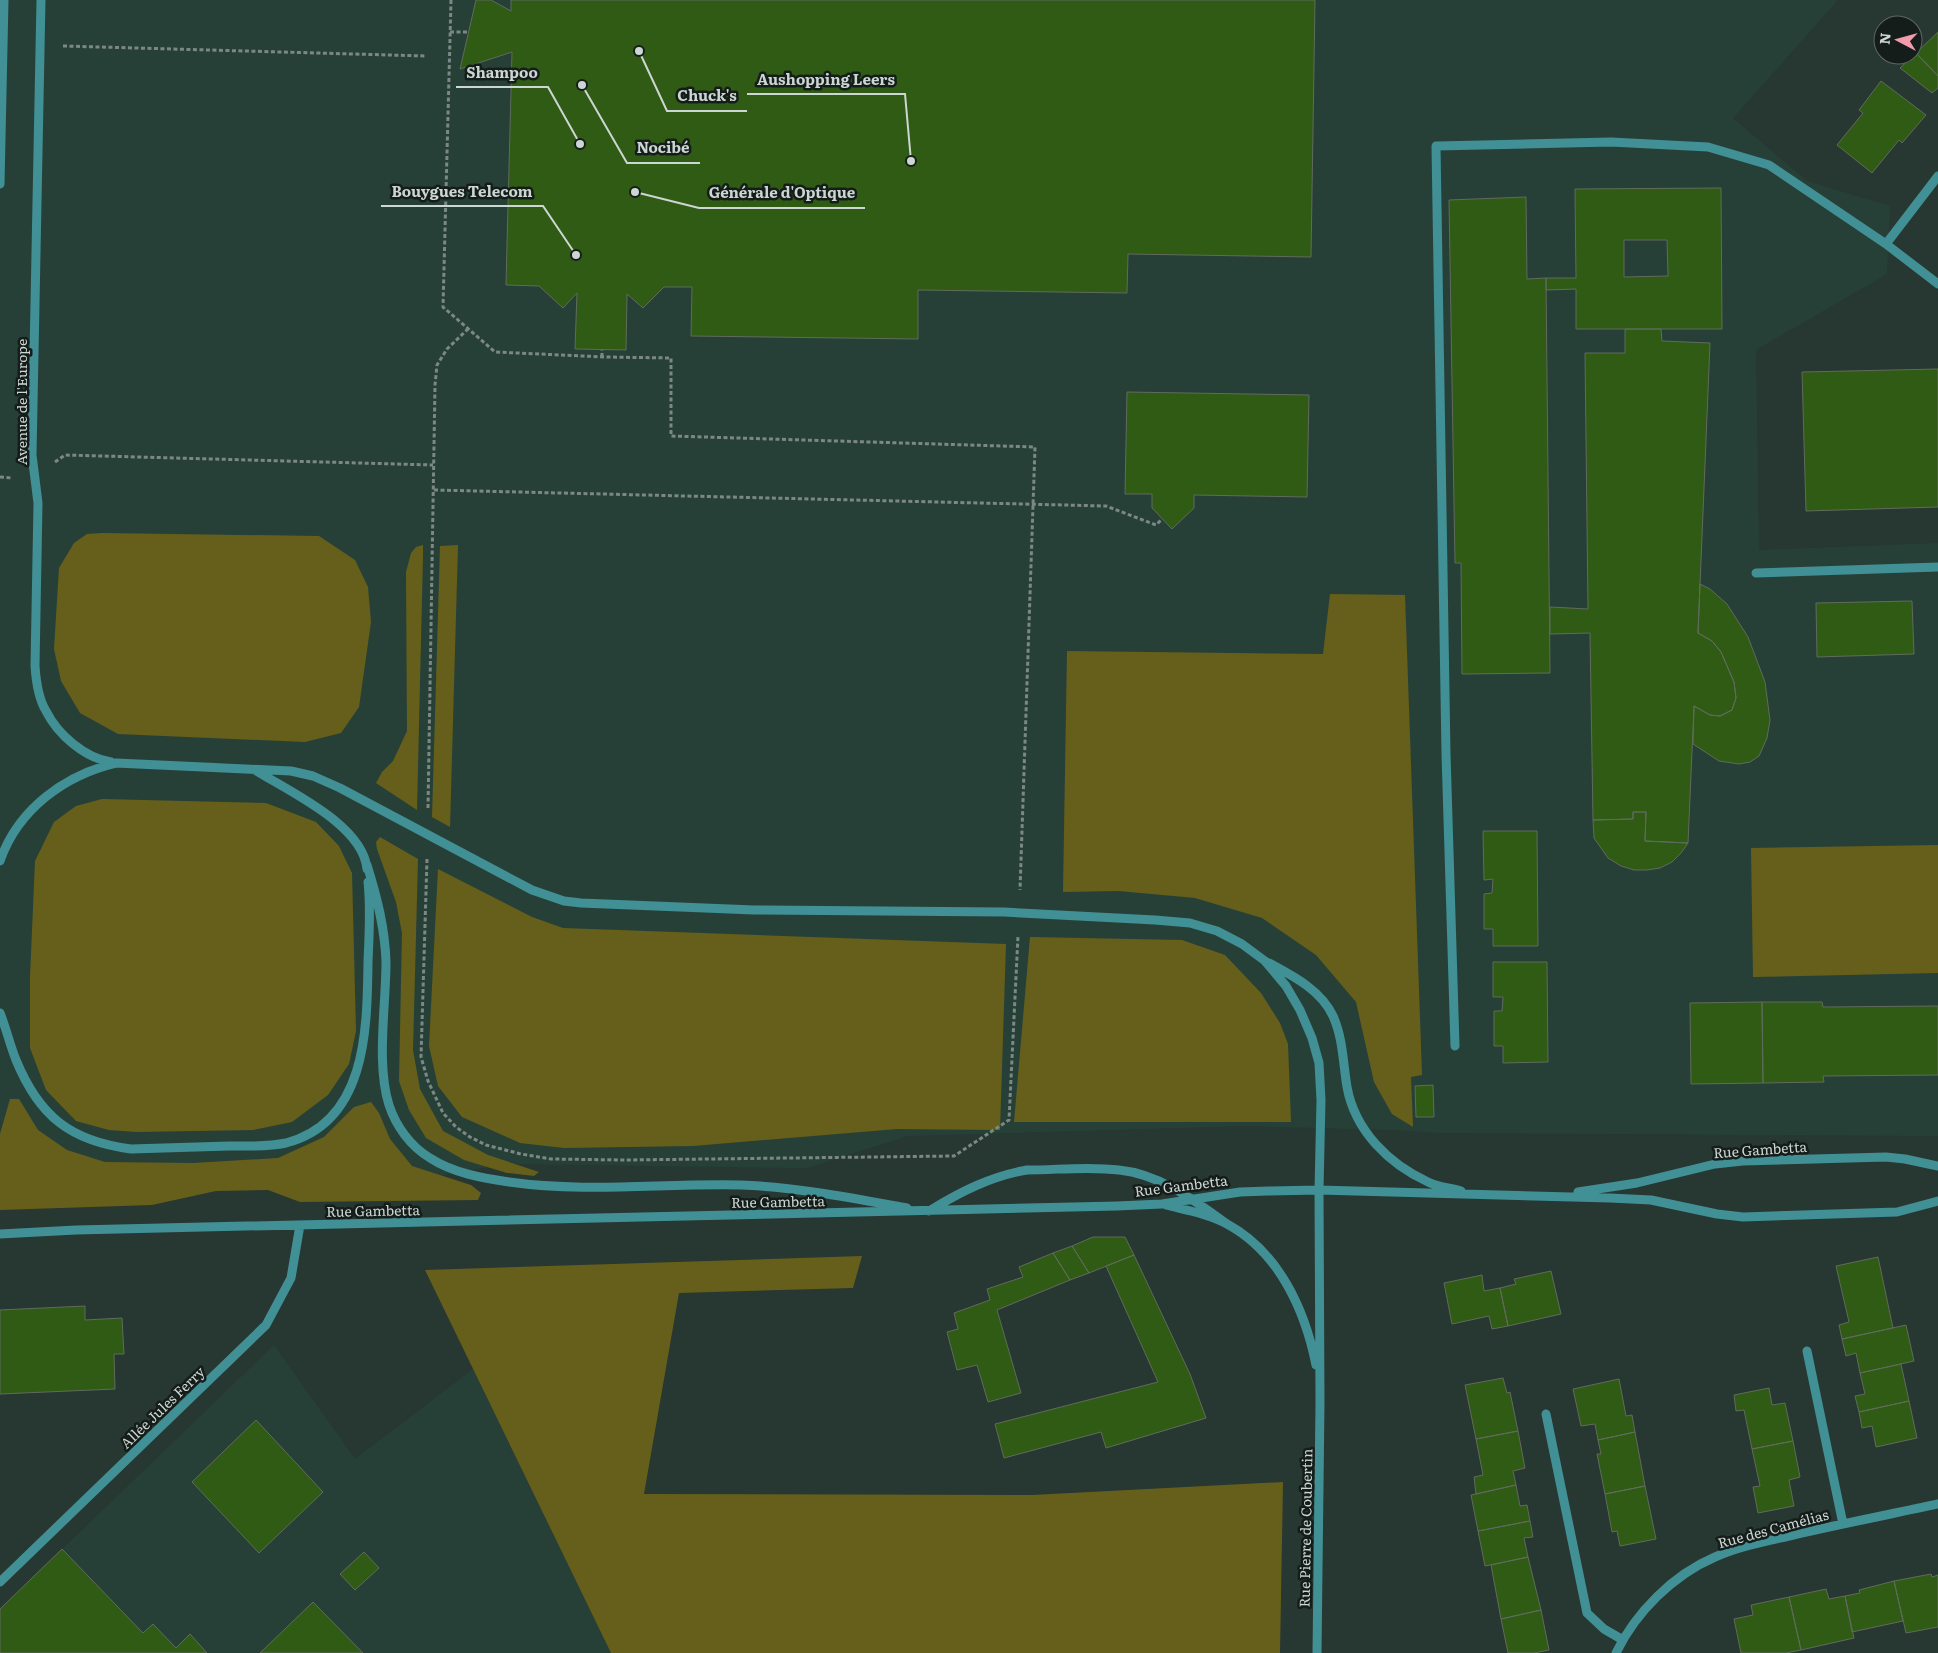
<svg xmlns="http://www.w3.org/2000/svg" width="1938" height="1653" font-family="Literata,serif">
<style>
.built{fill:#274037}
.green{fill:#665f1b}
.building{fill:#2f5b14;stroke:#616b5d;fill-rule:evenodd}
.lines{fill:none;stroke-linecap:round;stroke-linejoin:round}
.path{stroke:#7b8883;stroke-width:3;stroke-dasharray:4 2.5;stroke-linecap:butt}
.minor{stroke:#419095;stroke-width:9}
.labels{text-anchor:middle;dominant-baseline:central;stroke-width:5;stroke-linejoin:round;paint-order:stroke}
.street-label{font-size:14px;fill:#ccd6d2;stroke:#151d1a}
.leader{fill:none;stroke:#ccd6d2;stroke-width:2}
.callout-dot{fill:#ccd6d2;stroke:#151d1a;stroke-width:2}
.callout-label{font-size:15px;text-anchor:middle;font-weight:bold;fill:#ccd6d2;stroke:#151d1a;stroke-width:5;stroke-linejoin:round;paint-order:stroke}
</style>
<rect width="100%" height="100%" fill="#273731"/>
<path class="built" d="M0 0H1838L1733 118 1807 181 1890 206 1887 274 1756 350 1759 550 1938 543V1136L1441 1133 1398 1130 1246 1126 908 1136 807 1168 505 1164 421 1179 0 1182Z
M274 1345 355 1459 473 1369 611 1653H0V1609Z"/>
<path class="green" d="M102 533 319 536 355 560 368 587 371 622 359 707 341 733 305 742 118 734 80 713 61 681 54 649 59 568 74 543 87 534Z
M423 545V556L417 810 376 783 382 772 393 761 407 731 406 572 411 553 416 547Z
M458 545 450 827 432 817 440 546Z
M1330 594 1405 595 1422 1075 1411 1077 1413 1127 1392 1114 1374 1082 1356 1002 1316 955 1262 918 1195 898 1119 891 1063 892 1067 651 1323 654Z
M102 799 266 803 316 822 339 846 352 873 356 1031 349 1064 328 1095 292 1122 253 1130 137 1132 109 1130 76 1121 46 1090 30 1048V977L35 861 54 822 76 806Z
M380 837 418 859 413 1050 420 1089 443 1131 488 1155 539 1172 534 1176 507 1173 464 1160 426 1138 409 1110 399 1081 402 933 396 902 377 849 376 842Z
M1938 845V973L1753 977 1751 848Z
M438 869 532 917 563 928 1006 944 1000 1130 897 1129 693 1146 564 1148 520 1143 462 1117 438 1086 429 1046Z
M1030 937 1182 940 1225 955 1261 993 1280 1023 1288 1044 1291 1122H1014Z
M10 1099H19L38 1130 67 1150 105 1162 193 1163 278 1158 324 1137 354 1107 371 1102 379 1113 390 1139 412 1166 471 1185 481 1193 478 1200 300 1202 268 1190 216 1191 152 1205 0 1210V1134Z
M862 1256 853 1288 679 1293 644 1494 1032 1495 1283 1482 1280 1653H611L425 1270Z"/>
<path class="building" d="M476 0H491L511 11V0H1315L1311 257 1128 254 1127 293 918 290V339L691 336 692 287H664L643 308 627 294 626 350 575 349 577 293 563 308 539 286 506 285 512 52 460 69Z
M1938 32V76L1916 53Z
M1916 53 1938 76V88L1932 93 1900 68Z
M1881 81 1926 115 1902 143 1899 140 1872 173 1837 145 1863 113 1859 110Z
M1721 188 1722 329H1576V289L1546 290V278H1576L1575 189ZM1624 240H1667L1668 276 1624 277Z
M1526 197 1527 279 1546 278 1550 673 1462 674 1461 563H1455L1449 200Z
M1625 329H1661L1662 341 1710 343 1698 633 1712 641 1721 652 1734 682 1736 698 1732 710 1720 716 1710 715 1694 706 1688 843 1645 841 1646 812H1633V819L1593 820 1590 633 1550 634V607L1588 609 1585 353H1625Z
M1938 369V507L1806 511 1802 372Z
M1127 392 1309 395 1307 497 1194 495V508L1172 529 1152 508V494H1125Z
M1700 584 1710 589 1727 604 1748 637 1765 682 1770 720 1767 738 1759 756 1750 762 1739 764 1719 761 1693 744 1694 706 1710 715 1720 716 1732 710 1736 698 1734 682 1721 652 1712 641 1698 633Z
M1912 601 1914 654 1817 657 1816 603Z
M1633 812H1646L1645 841 1688 843 1681 853 1672 862 1660 868 1647 870H1634L1621 866 1608 858 1594 838 1593 820 1633 819Z
M1483 831H1537L1538 946H1493V929H1484V894L1492 893 1493 879 1484 880Z
M1493 962H1547L1548 1062 1503 1063V1046H1494V1011H1502L1503 997H1493Z
M1762 1002H1822L1823 1007 1938 1006V1075L1823 1076 1824 1082 1763 1083Z
M1762 1002 1763 1083 1691 1084 1690 1003Z
M1433 1085 1434 1117H1416L1415 1086Z
M1093 1237H1125L1134 1255 1089 1273 1072 1246Z
M1072 1246 1089 1273 1070 1280 1053 1253Z
M1053 1253 1070 1280 997 1310 1021 1393 988 1402 977 1365 957 1370 947 1332 958 1329 954 1313 990 1300 987 1289 1023 1277 1019 1267Z
M1134 1255 1190 1374 1206 1418 1106 1448 1101 1432 1004 1458 995 1424 1158 1382 1106 1266Z
M1878 1257 1893 1328 1842 1339 1839 1325 1849 1322 1836 1266Z
M1551 1271 1561 1314 1508 1326 1500 1288 1516 1284 1514 1279Z
M1482 1275 1484 1291 1500 1288 1508 1326 1492 1329 1489 1316 1452 1324 1444 1283Z
M85 1306V1320L122 1318 124 1354H114L115 1389 0 1394V1310Z
M1906 1325 1914 1361 1860 1373 1856 1353 1846 1356 1842 1339Z
M1901 1364 1909 1401 1859 1412 1855 1396 1865 1394 1860 1373Z
M1503 1378 1507 1393 1510 1392 1518 1431 1476 1439 1465 1385Z
M1619 1379 1626 1416 1632 1415 1635 1432 1598 1440 1595 1424 1581 1426 1573 1389Z
M1769 1388 1772 1405 1785 1403 1793 1441 1752 1449 1744 1410 1736 1411 1734 1395Z
M1909 1401 1917 1438 1876 1447 1872 1426 1862 1428 1859 1412Z
M256 1420 323 1492 259 1553 192 1482Z
M1518 1431 1525 1468 1513 1471 1516 1485 1476 1494 1474 1477 1483 1475 1476 1439Z
M1635 1432 1645 1486 1605 1494 1597 1454H1601L1598 1440Z
M1793 1441 1800 1477 1789 1480 1794 1506 1758 1513 1753 1487 1760 1486 1752 1449Z
M1516 1485 1520 1506 1527 1505 1530 1521 1478 1531 1471 1495Z
M1645 1486 1656 1539 1620 1546 1617 1531 1612 1532 1605 1494Z
M1530 1521 1533 1537 1524 1538 1528 1557 1485 1566 1478 1531Z
M62 1549 143 1633 153 1624 176 1648 190 1634 207 1653H0V1609Z
M364 1552 379 1568 355 1590 340 1574Z
M1528 1557 1541 1610 1501 1619 1491 1565Z
M1931 1574 1932 1577 1938 1575V1627L1906 1633 1894 1581Z
M1894 1581 1903 1621 1852 1632 1845 1596 1860 1593 1859 1590Z
M1826 1589 1829 1599 1845 1596 1854 1638 1801 1650 1789 1597Z
M1789 1597 1801 1650 1786 1653H1741L1734 1619 1753 1615 1751 1605Z
M313 1602 363 1653H260Z
M1541 1610 1549 1650 1534 1653H1508L1501 1619Z"/>
<g class="lines">
<path class="path" d="M451 0 443 307 495 352 605 357 671 358V436L1035 447 1020 890
M450 32H469
M63 46 426 56
M602 357V350
M55 462 65 455 433 465
M0 477 12 478
M434 490 1106 506 1156 525 1162 519
M428 808 435 385 437 365 447 349 468 329
M427 859 421 1057 428 1081 443 1113 456 1127 470 1137 486 1145 521 1154 551 1159 626 1160 954 1156 1009 1120 1018 936"/>
<path class="minor" d="M41 0 32 455 38 503 35 666C36 681 38 698 46 711 58 735 85 758 111 762
M1938 176 1886 244 1938 284
M0 184 4 0
M1756 573 1938 567
M255 770C290 792 363 825 367 869
M0 861C18 809 65 775 116 763L291 771 313 776 340 788 532 890 564 901 581 903 754 910 1004 912 1155 920 1190 923 1217 931 1242 944 1265 961 1286 986 1300 1010 1312 1038 1319 1063 1321 1100 1319 1190 1320 1403 1317 1653
M367 865C377 897 385 928 386 962 386 1006 376 1064 389 1105 396 1126 410 1146 430 1158 453 1173 482 1178 509 1182 587 1193 663 1183 741 1185 796 1187 852 1198 907 1208
M1269 963C1293 976 1321 990 1333 1016 1343 1038 1343 1063 1347 1087 1355 1131 1389 1164 1428 1182 1438 1187 1451 1188 1461 1191
M0 1013C6 1028 10 1045 16 1060 39 1116 70 1141 131 1149 163 1148 196 1147 229 1146 248 1146 267 1147 286 1143 367 1122 367 1029 368 962 369 936 371 909 368 882
M1455 1046 1446 754 1436 146 1611 142 1708 147 1769 165 1886 244
M1578 1192 1637 1183 1715 1164 1743 1161 1886 1157 1905 1159 1938 1166
M1166 1205C1186 1210 1209 1214 1227 1224 1279 1252 1305 1310 1316 1365
M929 1211C960 1192 991 1176 1027 1170 1057 1170 1089 1166 1119 1170 1160 1174 1195 1201 1227 1224
M0 1234 76 1230 1117 1206 1162 1204 1240 1192 1268 1191 1319 1190 1610 1198 1651 1200 1717 1214 1743 1217 1897 1212 1938 1201
M1807 1351 1843 1524
M1546 1414 1587 1613 1604 1629 1623 1640
M0 1582 266 1325 291 1278 300 1225
M1616 1653C1636 1612 1673 1575 1715 1557 1737 1547 1762 1542 1785 1537 1836 1525 1887 1515 1938 1504"/>
</g>
<g class="labels">
<g class="street-label">
<text transform="translate(21 402) rotate(-90)">Avenue de l'Europe</text>
<text transform="translate(1760 1149) rotate(-4)">Rue Gambetta</text>
<text transform="translate(1181 1185) rotate(-7)">Rue Gambetta</text>
<text transform="translate(778 1201) rotate(-1)">Rue Gambetta</text>
<text transform="translate(373 1210) rotate(-1)">Rue Gambetta</text>
<text transform="translate(162 1407) rotate(-44)">Allée Jules Ferry</text>
<text transform="translate(1305 1528) rotate(-89)">Rue Pierre de Coubertin</text>
<text transform="translate(1773 1528) rotate(-15)">Rue des Camélias</text>
</g>
</g>
<path class="leader" d="M580 144L548 87H456M911 161L905 94H747M639 51L667 111H747M582 85L627 163H700M576 255L543 206H381M635 192L699 208H865"/>
<g class="callout-dot">
<circle cx="580" cy="144" r="5"/>
<circle cx="911" cy="161" r="5"/>
<circle cx="639" cy="51" r="5"/>
<circle cx="582" cy="85" r="5"/>
<circle cx="576" cy="255" r="5"/>
<circle cx="635" cy="192" r="5"/>
</g>
<g class="callout-label">
<text x="502" y="78">Shampoo</text>
<text x="826" y="85">Aushopping Leers</text>
<text x="707" y="101">Chuck's</text>
<text x="663" y="153">Nocibé</text>
<text x="462" y="197">Bouygues Telecom</text>
<text x="782" y="198">Générale d'Optique</text>
</g>
<g transform="translate(1898 40) rotate(276)"><circle r="24" fill="#151d1a" stroke="#5e6764"/>
<path d="M0-4L9 19L0 12L-9 19Z" fill="#f29aae"/>
<text y="-8" font-size="14" font-weight="bold" text-anchor="middle" fill="#ccd6d2">N</text>
</g>
</svg>
